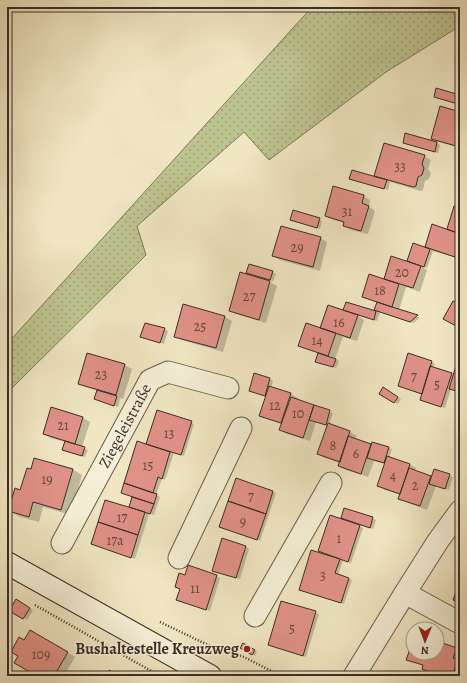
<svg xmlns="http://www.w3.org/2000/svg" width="467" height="683" font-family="Alegreya,serif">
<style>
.grass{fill:url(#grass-dots);stroke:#7c785c}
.shadow{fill:#0003}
.building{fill:#e19287;stroke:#3a2d28}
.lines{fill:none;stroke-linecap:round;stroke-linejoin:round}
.minor-casing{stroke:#685b4e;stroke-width:23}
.secondary-casing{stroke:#3a2d28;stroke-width:24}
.path{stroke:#3a2d28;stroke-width:2.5;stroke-dasharray:1 2;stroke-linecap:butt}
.minor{stroke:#f5efd7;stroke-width:21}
.secondary{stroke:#f5efd7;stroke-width:22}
.poi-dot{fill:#8f2418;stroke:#f5efd7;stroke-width:1.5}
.labels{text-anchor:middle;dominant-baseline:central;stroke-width:3;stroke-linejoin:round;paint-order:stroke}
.number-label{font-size:14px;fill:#644640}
.street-label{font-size:16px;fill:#3a2d28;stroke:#f5efd7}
.poi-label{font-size:16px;font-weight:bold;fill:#3a2d28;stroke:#f5efd7;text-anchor:end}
</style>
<defs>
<pattern id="grass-dots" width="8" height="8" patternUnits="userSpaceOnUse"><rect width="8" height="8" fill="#bec490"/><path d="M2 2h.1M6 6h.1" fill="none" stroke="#9ba076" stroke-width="1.8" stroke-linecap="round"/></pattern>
</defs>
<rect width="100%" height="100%" fill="#f0e6c2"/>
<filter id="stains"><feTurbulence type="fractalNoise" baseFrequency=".005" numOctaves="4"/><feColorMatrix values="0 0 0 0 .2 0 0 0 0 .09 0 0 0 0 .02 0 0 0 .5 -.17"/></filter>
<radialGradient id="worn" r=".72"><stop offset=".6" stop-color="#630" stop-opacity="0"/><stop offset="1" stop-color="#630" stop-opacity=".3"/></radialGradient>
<path class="grass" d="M312 7H460V26L386 72 269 160 244 132 137 226 146 255 7 393V344Z"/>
<path class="shadow" d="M437 89 460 96V105L435 97Z
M460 113V148L439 142 432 138Z
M406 135 437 143 440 145 438 153 407 144Z
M424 156 431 160 428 169 431 173 429 179 425 181 423 190 421 191 390 182 388 190 354 180 379 178 375 176Z
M364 196 370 200 369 207 375 211 368 234 351 230 344 226 345 223 333 220 326 216Z
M455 208 460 209V259L433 251 427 268 420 266 427 270 420 292 406 287 399 310 420 318 413 323 380 312 377 321 357 315 364 320 357 341 343 337 335 359 339 361 336 368 320 363 321 329 348 312 345 310 375 312 378 303 363 297 384 280 391 257 408 262 413 245 426 249 433 226 448 230Z
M319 219 322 221 320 229 291 220Z
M320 238 327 242 320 271 280 260 273 256Z
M248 272H272L276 274 273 281 266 280 277 286 266 323 237 314 230 310 255 277Z
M225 317 232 321 223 352 182 340 175 336Z
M164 329 168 331 164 344 145 338Z
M88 354 125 365 132 369 123 399 120 398 118 407 96 399 98 391 86 387 79 383Z
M409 355 432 362 435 364 433 368 454 375 460 361V392L451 389 445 408 425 402 421 400 423 395 402 387Z
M270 379 273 381 271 388 291 394 298 398 297 401 333 413 329 425 350 432 357 436 355 439 372 445 388 448 392 449 389 458 409 464 416 468 415 472 432 478 435 470 453 477 449 490 436 486 427 510 406 502 399 498 401 495 385 490 378 486 386 464 374 461 368 477 346 470 340 466V463L325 458 318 454 328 426 316 422 310 441 287 434 280 430 282 424 267 419 260 415 267 396 253 392Z
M383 388 401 399 398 404 380 394Z
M51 408 83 418 90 422 82 447 88 450 85 457 66 451 63 450 65 442 51 438 44 434Z
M158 411 194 424 184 456 174 453 165 480 162 479 156 495 160 497 154 515 149 514 135 559 92 544 130 508 133 497 122 493 146 445Z
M72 469 82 475 71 515 43 507 39 522 20 517 10 511Z
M236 479 276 493 260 541 221 527Z
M345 509 376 520 373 529 356 524 363 528 351 563 343 560 338 575 352 580 344 604 303 591 326 555 319 551 341 520Z
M246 547 249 549 240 579 216 572Z
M188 567 220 578 210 611 177 600Z
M16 600 33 610 27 620 10 610Z
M282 602 319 614 306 657 269 645Z
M31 632 75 657 64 676H39L25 641Z
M437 642 460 651V676H438L423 669 424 666 407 659 413 644V653H437Z
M243 645 257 652 255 656 242 648Z"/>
<path class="building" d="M436 88 460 95 458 104 434 97Z
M440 106 460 112V147L431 139Z
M405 133 437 142 435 152 403 143Z
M384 143 425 155 422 164 424 168 422 175 418 177 416 186 413 187 374 176Z
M352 170 387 180 384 189 349 179Z
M333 186 364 195 362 203 369 206 361 231 343 226 344 222 325 216Z
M454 206 460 208V234L447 229Z
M293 210 320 218 317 228 290 220Z
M432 224 460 234V242L455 257 425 247Z
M281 226 321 237 313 267 272 256Z
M413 243 430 249 424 267 407 261Z
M391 256 421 266 413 288 384 279Z
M249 264 273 271 270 280 246 273Z
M240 272 270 281 259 320 229 311Z
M369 274 399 284 392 307 362 297Z
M453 301 460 304V328L443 319Z
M346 302 376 311 374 320 343 310Z
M377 302 392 307 418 315 410 322 374 310Z
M183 304 225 316 216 348 174 337Z
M328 305 358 315 350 338 320 328Z
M145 323 165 328 160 343 140 337Z
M306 323 336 333 328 356 298 346Z
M87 353 125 364 116 395 78 384Z
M318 353 336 359 333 367 315 362Z
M408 353 432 361 422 394 398 386Z
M458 359 460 360V392L449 389Z
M430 366 452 373 441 407 420 400Z
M254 373 270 378 265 396 249 391Z
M269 386 291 393 281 423 259 416Z
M383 387 398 397 394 403 379 394Z
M97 390 117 396 114 406 94 399Z
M291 397 314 405 303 438 279 430Z
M314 405 330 410 326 425 309 420Z
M51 407 83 417 75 444 43 434Z
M157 410 192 421 181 455 146 444Z
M328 423 350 431 340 462 317 454Z
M348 436 371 444 361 474 338 466Z
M65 441 85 447 82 456 62 450Z
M137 441 170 452 162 479 158 477 153 493 124 483Z
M372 442 389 447 384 463 367 458Z
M387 456 410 464 400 494 377 486Z
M34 458 73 469 61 510 33 502 29 517 8 511 15 488 20 490 27 468 31 469Z
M409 468 431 476 420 506 398 499Z
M434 469 450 474 445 489 429 484Z
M236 478 273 491 266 514 228 501Z
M124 483 157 494 154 504 121 493Z
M132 497 154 504 150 514 129 507Z
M105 500 145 512 138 535 98 522Z
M228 501 266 514 257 540 219 527Z
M344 508 373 517 370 528 341 518Z
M330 515 360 525 348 562 318 551Z
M98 522 138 535 131 558 91 544Z
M222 538 246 546 236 578 212 571Z
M311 550 340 559 335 573 349 578 341 603 299 590Z
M188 565 217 575 206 610 176 600 180 589 175 587 179 573 185 575Z
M460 580V602L453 600Z
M16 599 30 608 23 619 9 611Z
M281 601 316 611 303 656 268 645Z
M30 630 68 652 54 676H37L14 663 18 656 11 652 19 637 24 640Z
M413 641V653H437V641L457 648 453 658 458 660 452 676H440L422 669 423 665 406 660Z
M243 643 255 650 252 655 240 648Z
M109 670 119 676H106Z
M401 672 413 676H400Z"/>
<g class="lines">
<defs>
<g id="minor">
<path id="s1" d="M62 543 150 380 168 372 228 388"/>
<path d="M179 558 241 428"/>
<path d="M405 593 460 623"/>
<path d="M255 616 331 483"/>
<path d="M354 676 405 593 438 541 460 511"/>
</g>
<path id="secondary" d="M7 563 210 676"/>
</defs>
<use href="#minor" class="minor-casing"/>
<use href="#secondary" class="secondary-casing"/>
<path class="path" d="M35 605 160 676
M160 622 206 644 244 657 281 676"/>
<use href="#minor" class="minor"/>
<use href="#secondary" class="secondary"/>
</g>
<circle class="poi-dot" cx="247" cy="649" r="4"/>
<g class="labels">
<g class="number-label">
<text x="400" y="166">33</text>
<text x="347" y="211">31</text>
<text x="297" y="247">29</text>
<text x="402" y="272">20</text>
<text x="380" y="290">18</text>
<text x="249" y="296">27</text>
<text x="339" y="322">16</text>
<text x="200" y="326">25</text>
<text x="317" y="340">14</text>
<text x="101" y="374">23</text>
<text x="414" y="376">7</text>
<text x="437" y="384">5</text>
<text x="275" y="405">12</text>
<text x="298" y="413">10</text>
<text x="63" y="425">21</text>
<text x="169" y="433">13</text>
<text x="333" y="445">8</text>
<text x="356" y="453">6</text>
<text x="148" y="465">15</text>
<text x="393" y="475">4</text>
<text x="47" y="479">19</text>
<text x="415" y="485">2</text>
<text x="251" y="496">7</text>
<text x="122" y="517">17</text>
<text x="243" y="521">9</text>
<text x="339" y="538">1</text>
<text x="115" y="540">17a</text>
<text x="323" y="575">3</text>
<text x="195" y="588">11</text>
<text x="292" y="628">5</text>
<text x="41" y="654">109</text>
</g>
<g class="street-label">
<text stroke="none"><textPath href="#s1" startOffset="133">Ziegeleistraße</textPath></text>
</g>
<g class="poi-label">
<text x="239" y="649">Bushaltestelle Kreuzweg</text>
</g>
</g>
<rect width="467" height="683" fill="none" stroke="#f0e6c2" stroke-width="24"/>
<rect x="8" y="8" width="451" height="667" fill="none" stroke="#3a2d28" stroke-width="2"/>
<rect x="12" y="12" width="443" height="659" fill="none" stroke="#3a2d28"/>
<g transform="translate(425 641) rotate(181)"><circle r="19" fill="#f5efd7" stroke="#aaa191"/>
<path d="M0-3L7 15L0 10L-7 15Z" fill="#8f2418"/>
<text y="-6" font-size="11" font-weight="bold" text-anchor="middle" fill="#3a2d28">N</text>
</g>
<rect width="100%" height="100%" filter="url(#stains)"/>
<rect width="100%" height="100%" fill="url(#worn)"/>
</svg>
